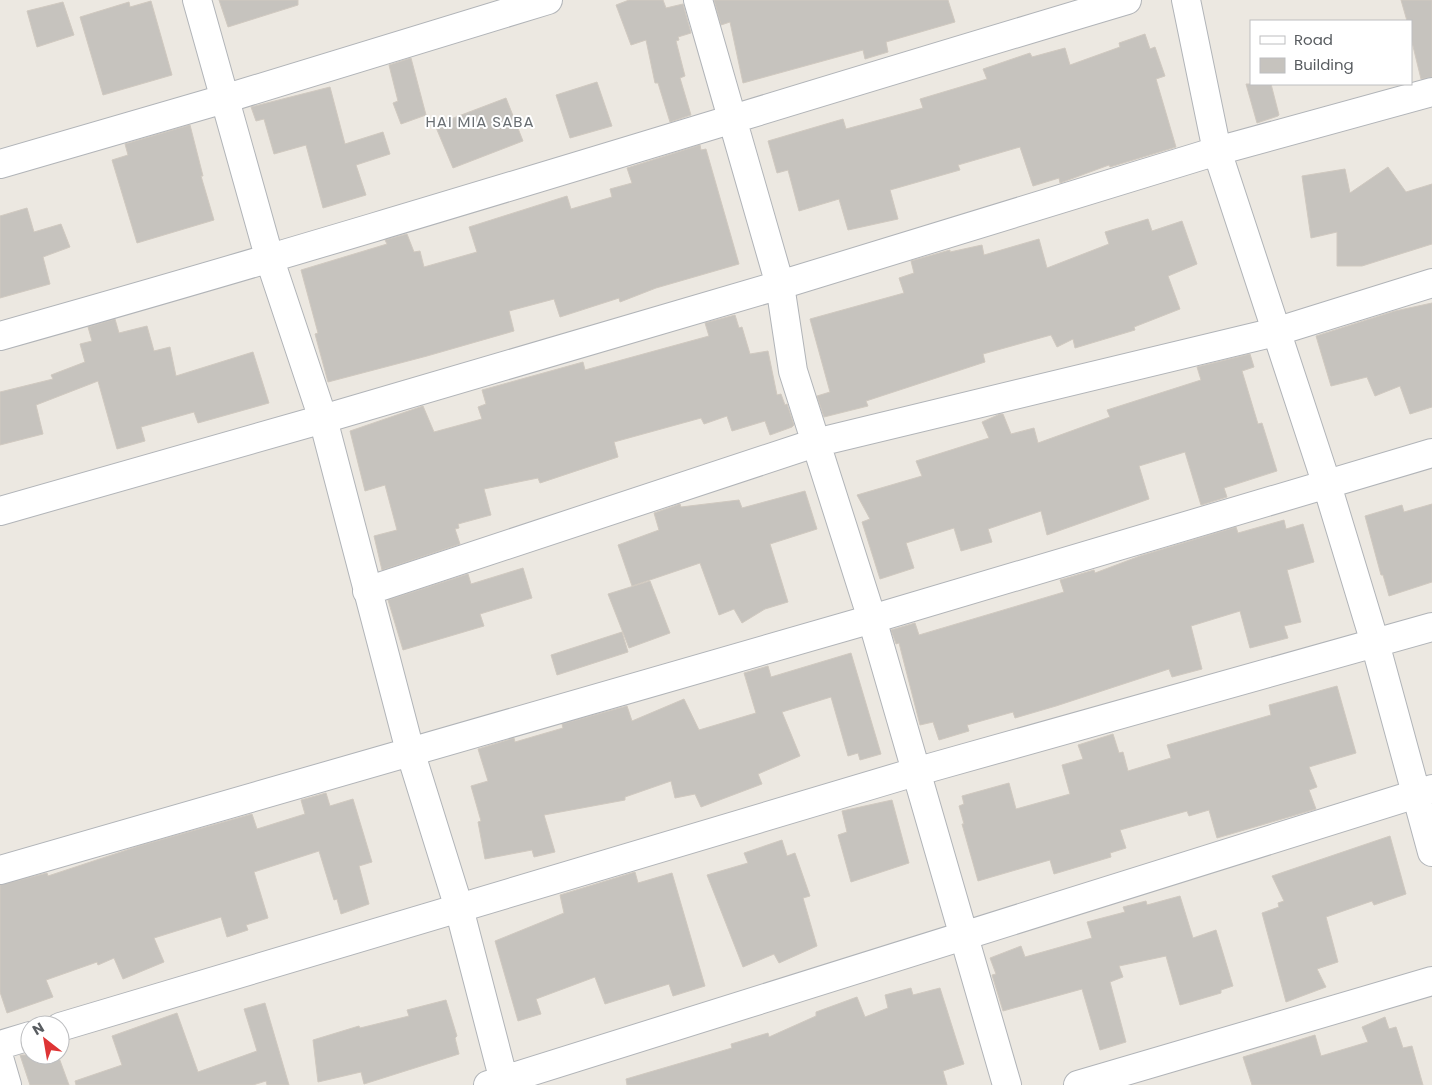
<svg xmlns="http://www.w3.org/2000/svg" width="1432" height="1085" font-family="Poppins,sans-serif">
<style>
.building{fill:#c6c3be;stroke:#d0c9c0}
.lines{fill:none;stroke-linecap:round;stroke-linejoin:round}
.street-casing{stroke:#b1b4b8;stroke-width:30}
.street{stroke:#fff;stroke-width:28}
.labels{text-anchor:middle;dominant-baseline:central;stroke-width:4;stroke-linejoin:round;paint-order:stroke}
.neighbourhood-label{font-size:15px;letter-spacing:1px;fill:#6a6f73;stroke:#fff}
</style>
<rect width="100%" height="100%" fill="#ece8e1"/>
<path class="building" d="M219 0H298V5L228 27Z
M629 0H663L666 8 683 4 691 33 678 37 679 40 676 41 685 76 680 78 691 115 670 122 658 83H655L646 40 631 45 616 5Z
M714 0H948L955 22 886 42 888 52 865 59 863 50 743 83 730 22 721 25Z
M1401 0H1432V77L1421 79 1411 38V21H1407Z
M151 1 172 75 103 95 80 17 129 2 130 7Z
M63 2 74 35 37 47 27 11Z
M1145 34 1150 49 1155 47 1165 76 1156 79 1176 147 1110 167 1109 165 1060 183 1059 178 1033 186 1020 147 958 165 960 170 890 190 898 219 848 230 839 199 799 211 788 170 777 173 768 141 843 119 846 129 923 108 920 99 987 79 983 69 1030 53 1032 57 1065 48 1070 65 1120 47 1119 43Z
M411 58 426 115 401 124 393 103 398 101 389 65Z
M597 82 612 126 570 138 556 95Z
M1246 84H1271L1279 115 1278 116 1257 123Z
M330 87 345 144 383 132 390 154 356 165 366 195 323 208 306 145 274 154 264 119 256 121 251 107Z
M506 98 523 141 453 168 435 125Z
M190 125 203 176H201L214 220 137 243 112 160 128 155 125 144Z
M700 145 701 150 706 149 739 264 656 288 620 302 619 298 560 317 554 299 509 311 514 331 427 356 328 382 315 334 318 333 301 270 387 244 385 240 407 234 414 252 420 251 424 267 477 252 469 227 567 196 571 209 612 197 610 189 632 183 627 168Z
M1388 167 1406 192 1432 184V244L1362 266H1337V232L1311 238 1302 176 1345 169 1350 193Z
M27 208 34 232 61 224 70 247 43 257 50 284 0 298V216Z
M1148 219 1152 231 1182 221 1197 264 1168 276 1180 309 1134 327 1135 330 1075 348 1073 339 1057 347 1051 335 983 354 985 362 866 401 868 406 824 417 817 396 830 392 810 319 904 293 899 278 914 273 911 261 925 257 950 250V252L982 245 984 255 1039 239 1047 268 1109 244 1105 232Z
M1432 303V407L1410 414 1400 386 1375 396 1367 377 1331 386 1316 336 1395 311Z
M735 315 739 328 742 327 750 354 768 351 777 395 781 394 785 405 787 404 794 425 792 427 770 435 765 421 732 431 727 416 704 424 701 418 614 442 618 457 540 483 538 478 484 489 491 515 458 524 459 528 455 529 460 544 382 570 374 536 397 530 385 485 365 491 350 431 423 406 434 432 482 419 478 407 486 404 482 390 583 362 585 370 709 336 705 323Z
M115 319 119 333 147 326 154 351 170 347 176 376 253 352 269 403 198 423 194 412 141 427 145 441 117 449 98 381 36 405 43 434 0 445V392L53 379 51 375 85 362 80 344 92 341 88 327Z
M1250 354 1254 367 1242 371 1258 424 1262 423 1277 471 1224 488 1227 497 1201 505 1185 452 1139 466 1149 499 1047 535 1041 511 988 529 992 542 961 551 954 528 906 543 914 568 880 579 862 522 870 519 857 495 922 476 916 461 989 438 982 422 1000 414H1003L1011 434 1034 428 1038 443 1110 417 1107 410 1201 380 1197 367Z
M805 491 817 529 770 544 788 602 765 609 742 623 734 609 719 615 700 563 632 586 618 545 659 530 654 513 680 504 681 507 739 500 742 508Z
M1432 504V582L1389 596 1383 575H1381L1365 516 1402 505 1404 512Z
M1284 520 1286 529 1303 524 1314 562 1287 570 1301 622 1284 626 1288 638 1250 648 1240 611 1191 626 1202 669 1172 677 1169 669 1056 706 1015 718 1013 712 967 725 969 731 939 740 933 722 920 725 899 643 896 644 891 630 915 623 919 635 1064 592 1060 580 1094 570 1095 573 1140 556 1236 527 1238 533Z
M523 568 532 598 480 614 484 626 403 650 388 600 468 574 471 584Z
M650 581 670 633 629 648 608 594Z
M622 632 628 652 557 675 551 655Z
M851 653 881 754 860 760 858 753 848 756 831 697 782 712 800 756 758 774 762 784 701 807 695 794 675 798 671 781 625 797V800L544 815 555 852 534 857 532 850 485 859 478 822 481 821 471 786 488 781 478 749 514 738 515 742 563 728 562 724 627 706 632 721 684 699 699 730 756 713 744 673 768 666 771 677Z
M1337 686 1356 753 1309 767 1317 787 1309 790 1316 809 1217 838 1209 810 1189 816 1187 811 1120 830 1126 848 1110 853 1111 857 1054 874 1050 860 978 881 962 824H964L959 806 964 804 962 796 1009 783 1016 809 1070 794 1062 765 1083 759 1078 745 1113 734 1119 753 1123 752 1128 771 1171 758 1167 745 1271 715 1269 705Z
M326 793 330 806 353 799 372 862 359 866 369 904 341 914 337 899 334 900 319 851 254 872 268 918 246 925 248 930 227 937 221 917 154 938 164 962 123 979 114 958 98 965 97 962 46 980 53 997 7 1013 0 992V885L47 873 48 876 139 846 252 814 257 829 305 814 301 800Z
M892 800 909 863 851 882 838 835 847 832 842 811Z
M1390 836 1406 894 1374 905 1372 901 1326 917 1338 962 1317 969 1326 987 1286 1002 1262 913 1279 907 1278 903 1284 901 1272 876Z
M782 840 787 856 795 853 810 896 803 898 817 946 779 963 774 954 743 967 707 875 748 863 744 853Z
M635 872 638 883 672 873 705 986 673 996 669 984 605 1004 595 977 536 999 541 1014 518 1021 495 941 564 913 560 895Z
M1180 896 1193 938 1216 930 1233 986 1221 990V993L1180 1005 1166 956 1119 966 1123 977 1110 982 1126 1042 1100 1050 1082 989 1003 1011 992 975 996 974 990 958 1021 946 1025 957 1092 938 1087 922 1125 912 1123 907 1146 901 1147 905Z
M911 988 913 995 940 988 964 1064 943 1071 947 1085H627L626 1079 732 1048 731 1044 768 1033 769 1037 816 1016V1012L857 997 865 1017 888 1008 885 995Z
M446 1000 457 1036 455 1038 459 1054 364 1084 361 1072 318 1082 313 1040 359 1026 360 1028 409 1016 407 1010Z
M265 1003 289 1085H267L266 1081 253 1085H76L75 1081 122 1065 112 1036 177 1013 198 1072 257 1051 244 1009Z
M1385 1017 1389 1029 1396 1027 1403 1048 1412 1046 1423 1085H1252L1243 1057 1315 1035 1321 1056 1368 1042 1362 1027Z
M20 1055H58L69 1085H30Z"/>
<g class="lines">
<defs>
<path id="street" d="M197 0 270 260 323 419 410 751 459 908 505 1085
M698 0 780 285 793 371 872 619 1007 1085
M1186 0 1217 151 1327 485 1375 643 1432 852
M0 164 224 99 548 0
M0 336C377 230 751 112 1127 0
M0 511 323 419 780 285 1217 151 1432 92
M367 591 815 443 1275 332 1432 283
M0 870 872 619 1432 453
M60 1027 915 772 1432 627
M0 1045 30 1036
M0 1061 7 1085
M488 1085 1432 789
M1078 1085 1432 981"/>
</defs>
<use href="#street" class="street-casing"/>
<use href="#street" class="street"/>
</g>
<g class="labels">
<g class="neighbourhood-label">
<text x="480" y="121">HAI MIA SABA</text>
</g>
</g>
<rect x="1250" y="20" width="162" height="65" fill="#ffffff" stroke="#bdbec0"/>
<rect x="1260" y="36" width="25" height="8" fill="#ffffff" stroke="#bdbec0"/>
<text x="1294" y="45" font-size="15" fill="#595d61">Road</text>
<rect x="1260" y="58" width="25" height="15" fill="#c6c3be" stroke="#bdbec0"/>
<text x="1294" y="70" font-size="15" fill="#595d61">Building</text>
<g transform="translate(45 1040) rotate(329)"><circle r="24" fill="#ffffff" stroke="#bdbec0"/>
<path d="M0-4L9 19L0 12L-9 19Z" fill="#de3435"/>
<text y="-8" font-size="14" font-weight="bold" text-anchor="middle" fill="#595d61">N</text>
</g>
</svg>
